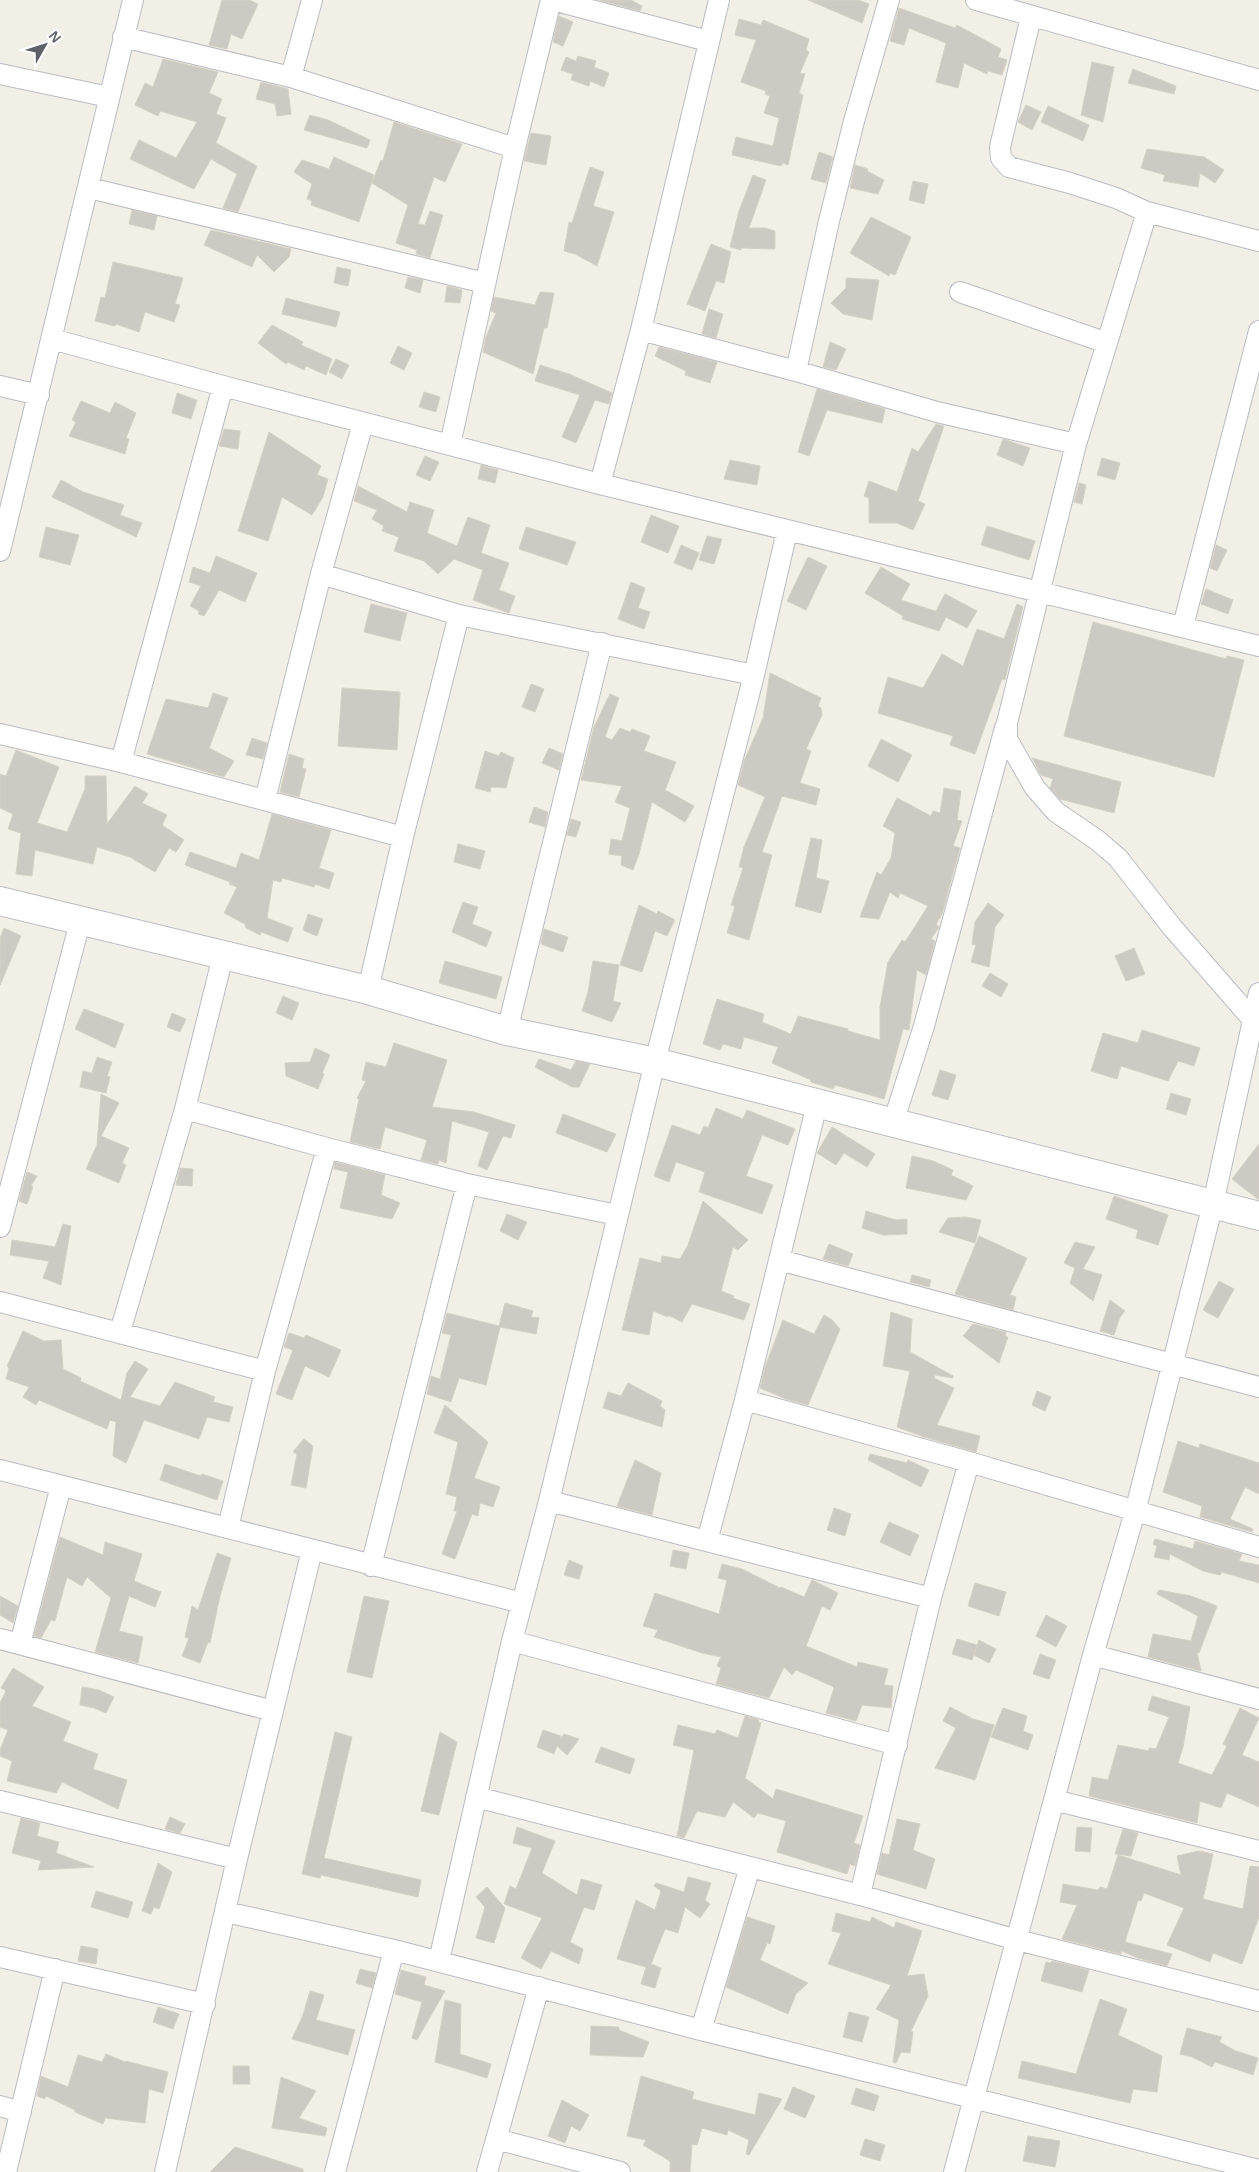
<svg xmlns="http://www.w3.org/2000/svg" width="1259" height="2172" font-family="Arial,sans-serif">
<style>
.building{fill:#cdcac3;stroke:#d7d1c4}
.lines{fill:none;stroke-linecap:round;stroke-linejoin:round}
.street-casing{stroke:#b9bcc1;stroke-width:22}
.secondary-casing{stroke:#babdc3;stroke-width:30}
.street{stroke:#fff;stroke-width:20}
.secondary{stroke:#fff;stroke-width:28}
</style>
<rect width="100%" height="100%" fill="#f1efe6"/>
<path class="building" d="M222 0H249L258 4 242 39 231 34 227 49 209 45Z
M599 0H631L642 6 640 11Z
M808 0H858L869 4 862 23Z
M899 8 955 28 957 25 1001 49 998 57 1007 60 1002 75 988 71 987 74 964 63 958 88 936 82 946 43 909 28 904 45 890 41Z
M559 16 573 22 563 46 553 42Z
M739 19 761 25 763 20 809 39 806 50 809 52 800 73 805 74 799 93 803 95 788 165 783 163 781 166 732 155 736 137 773 146 779 118 764 113 770 96 765 94 766 91 741 82 756 40 735 35Z
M578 56 596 61 594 67 609 73 604 87 590 81 589 86 571 80 573 74 561 70 566 57 576 61Z
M163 59 218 72 209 93 222 99 216 114 226 118 216 143 257 166 238 212 223 208 237 174 211 159 194 189 130 159 139 140 176 158 197 122 160 111 158 116 135 105 145 83 153 87Z
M1092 62 1114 67 1103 122 1081 115Z
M1133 69 1176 86 1174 94 1128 83Z
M261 82 288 89 291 114 277 116 275 104 256 99Z
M1026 105 1041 112 1032 130 1018 122Z
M1048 106 1089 125 1083 141 1041 122Z
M310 115 328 120 370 140 367 148 304 130Z
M394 122 462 144 445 182 434 177 418 224 425 225 430 211 443 215 430 258 416 254 417 250 396 243 408 205 372 183 381 160 383 161Z
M531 133 551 136 546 165 524 161Z
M1147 149 1204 157 1224 170 1215 183 1200 173 1198 187 1163 181 1165 175 1141 168Z
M819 152 833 157 826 183 811 179Z
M334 157 374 175 359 222 311 205 312 201 307 199 312 184 294 172 302 160 329 169Z
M855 165 868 169 867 171 884 180 878 194 850 188Z
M590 167 604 172 593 206 614 212 597 266 575 254 564 251 569 222 572 223Z
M753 175 766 180 749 228H765L775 231V249L741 248V250L730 247 739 211Z
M913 181 928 184 924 204 909 200Z
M132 210 157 216 154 230 129 224Z
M871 217 911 237 895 275 890 273 889 276 850 253Z
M211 230 291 249 289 257 274 272 257 255 252 267 204 245Z
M711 244 731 252 724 283 716 281 705 311 687 304Z
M113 262 183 278 175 304 180 305 174 322 145 312 139 332 116 324 115 326 95 321 101 297 105 298Z
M337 267 351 270 348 286 334 283Z
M408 277 423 280 420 293 405 288Z
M846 278 879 280 872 320 843 314 831 303 846 288Z
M447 286 462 290 460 303 445 302Z
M540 292 554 293 547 328H544L533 374 483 352 486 337 496 313 491 311 494 297 535 305Z
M286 298 340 312 336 327 282 314Z
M709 309 723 314 716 338 702 334Z
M272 325 303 342 301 345 332 359 326 375 306 366 304 370 288 362 286 364 258 343Z
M830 342 846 349 836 370 823 367Z
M398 346 412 353 404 370 390 363Z
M659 347 717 362 710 383 685 375 686 371 655 356Z
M336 359 349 365 342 379 329 372Z
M540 365 569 374 612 393 609 404 595 400 576 443 562 437 580 395 535 381Z
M817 389 885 409 882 423 827 410 809 456 798 452Z
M424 392 440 397 436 412 419 407Z
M177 393 197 400 191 419 172 413Z
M81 401 110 413 115 402 136 413 126 438 129 439 125 454 69 436 76 422 72 420Z
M936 424 944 426 918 501 925 504 913 530 897 523H869V498L864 496 869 481 897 492 912 448 918 452Z
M224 429 240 431 238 449 219 446Z
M269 432 321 466 317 475 328 479 323 497 312 515 282 497 268 541 238 531Z
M1003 439 1030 448 1023 466 997 455Z
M425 456 439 462 430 481 416 475Z
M1102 458 1120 463 1115 480 1097 475Z
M730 460 760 466 757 485 724 479Z
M481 465 498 470 495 483 478 479Z
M61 480 83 492 124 505 120 515 142 523 136 537 52 497Z
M1079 483 1086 485 1082 504 1074 502Z
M358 486 407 512 410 502 434 510 427 533 457 546 468 517 490 525 481 553 509 563 499 590 515 596 509 613 473 600 483 570 454 559 438 574 424 561 394 551 399 537 382 531 384 526 372 519 377 510 354 501Z
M651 515 679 526 668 553 641 542Z
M987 526 1035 541 1029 560 981 545Z
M46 527 79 535 70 565 39 557Z
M526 527 576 542 567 565 519 549Z
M707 536 722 539 714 564 699 560Z
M681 545 699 553 692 570 674 563Z
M1216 545 1227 550 1217 571 1210 568Z
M216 556 257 573 245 602 219 590 204 616 198 614 199 611 190 606 201 586 189 582 193 567 210 573Z
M808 557 827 566 806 610 787 601Z
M881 567 910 584 901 600 938 612 936 611 945 594 977 611 967 628 946 617 939 631 902 619 903 616 865 593Z
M631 582 645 588 638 608 650 612 644 629 618 619Z
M1206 589 1233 600 1228 614 1201 604Z
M371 604 407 613 400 641 364 632Z
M1017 604 1023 607 1005 680 1002 679 975 754 950 745 953 736 878 713 888 677 923 688 942 654 963 666 977 629 1004 639Z
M1093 622 1226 659 1227 656 1244 660 1214 777 1064 736Z
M770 673 821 698 818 706 821 708 822 715 806 749 811 751 800 783 820 789 816 805 782 796 762 852 772 855 749 940 727 933 735 906 731 905 743 868 739 867 744 847 765 797 738 785 744 761 763 718Z
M531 684 544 689 535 712 522 707Z
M342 688 400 692 397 750 338 746Z
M213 693 228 698 209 748 234 761 224 777 147 754 166 699 208 708Z
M610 694 619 698 605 737 612 740 620 728 630 732 632 729 650 736 644 751 676 762 665 790 694 806 685 822 652 802 639 854 633 870 621 865 622 856 609 854 611 839 622 841 630 808 615 802 622 786 581 780 594 727Z
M252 738 267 743 263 759 246 755Z
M881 739 912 755 898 782 868 766Z
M549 748 563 754 559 770 542 763Z
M16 750 59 767 37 823 67 832 85 789V776H106L107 824 135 786 148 794 142 803 167 815 162 825 184 840 176 852 169 848 155 872 130 857 97 847 93 864 35 850 32 876 16 874 21 833 8 829 13 814 0 808V774L6 776Z
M485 751 499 756 501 752 514 758 506 788 491 787 490 792 475 788Z
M289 754 304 759 302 768 306 769 299 797 280 792Z
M1032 758 1121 782 1114 813 1060 799 1050 788 1053 779 1041 775Z
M944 788 961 791 957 820 962 821 953 846 960 848 942 914 936 924 939 927 931 939 935 941 926 975 917 970 909 1030 903 1029 884 1099 835 1085 833 1089 811 1082V1080L772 1063 778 1047 744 1037 741 1049 723 1044 720 1050 703 1044 717 999 764 1014 762 1022 791 1034 798 1016 848 1029V1031L880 1040V1007L888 962 902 940 905 942 928 906 900 893 898 898 890 892 879 919 860 917 877 872 881 875 891 858 895 833 883 826 897 798 931 816 933 811 940 813Z
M534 807 548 812 545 827 529 822Z
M272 814 331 830 319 868 334 873 329 889 315 884 314 887 282 878 281 882 273 880 267 918 293 928 288 942 261 932 260 935 246 928 245 924 224 913 237 887 229 884 230 882 185 865 190 852 236 868 241 853 259 860Z
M571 819 581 822 576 837 567 835Z
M811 838 822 840 816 878 829 881 821 913 795 906Z
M458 844 485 851 480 869 454 862Z
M463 902 478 907 472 924 492 932 486 947 452 932Z
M988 903 1004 915 995 927 989 967 971 962 976 945 972 944 975 922Z
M639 905 657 914 658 911 675 920 667 936 655 931 642 972 620 965Z
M308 914 323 919 317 936 303 930Z
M4 928 21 936 0 985V938Z
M544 929 568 937 563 952 541 944Z
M1134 948 1145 974 1126 981 1115 956Z
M445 961 502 977 496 999 439 983Z
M593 961 619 965 613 1001 621 1003 612 1022 582 1011 588 992Z
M990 973 1008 984 1001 997 982 986Z
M283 996 299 1003 292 1020 276 1013Z
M84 1009 124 1024 115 1048 75 1029Z
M172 1013 186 1019 180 1032 167 1027Z
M1142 1030 1200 1048 1194 1066 1178 1061 1168 1081 1121 1066 1117 1079 1091 1071 1103 1033 1138 1043Z
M394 1043 447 1060 432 1107 474 1112 515 1125 511 1138 503 1136 487 1170 478 1166 489 1132 452 1121 446 1163 439 1160 438 1164 421 1160 427 1140 385 1127 380 1149 350 1142 359 1099 357 1098 366 1081 362 1080 366 1062 386 1067Z
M315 1048 330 1055 322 1073 324 1074 318 1089 286 1076 285 1063 310 1062Z
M97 1057 112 1062 107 1076 110 1077 106 1093 80 1087 83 1071 92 1073Z
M539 1059 571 1070 576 1061 590 1064 579 1087H572L535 1067Z
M940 1070 956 1075 948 1100 932 1095Z
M1171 1093 1191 1099 1186 1115 1166 1109Z
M101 1094 119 1103 101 1136 129 1148 122 1163 126 1165 119 1183 86 1169 97 1145Z
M716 1108 743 1119 747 1110 795 1129 788 1145 762 1135 746 1176 773 1185 762 1214 699 1192 705 1172 676 1162 669 1182 654 1176 672 1125 700 1135 704 1126 708 1128Z
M563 1114 616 1134 607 1152 556 1133Z
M832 1127 875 1154 867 1167 844 1153 836 1165 817 1153Z
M1259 1144V1200L1232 1179Z
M912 1156 933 1161 953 1170 951 1175 973 1186 966 1200 906 1188Z
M335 1162 385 1175 381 1195 400 1203 392 1219 340 1208 348 1172 334 1169Z
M180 1168 193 1169 192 1186 176 1185Z
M27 1172 37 1176 31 1186 33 1187 27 1204 19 1201Z
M1114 1196 1168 1215 1158 1245 1136 1238 1138 1230 1106 1219Z
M703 1201 748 1240 738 1250 733 1247 721 1291 734 1296 733 1298 750 1304 744 1320 692 1304 682 1322 668 1315V1317L653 1311 649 1335 622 1330 640 1258 661 1263 662 1256 680 1259 688 1245Z
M866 1211 896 1220 907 1219V1234L883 1235 862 1228Z
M507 1214 527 1222 518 1240 500 1231Z
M966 1217 981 1220 975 1243 939 1232 948 1218Z
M63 1224 71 1226 61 1285 43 1278 49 1261 10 1255 12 1240 55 1247Z
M979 1236 1027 1258 1010 1295 1016 1297 1013 1310 955 1294Z
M1075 1242 1095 1247 1083 1269 1102 1275 1093 1301 1070 1283 1075 1268 1064 1263Z
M829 1244 853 1254 848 1266 823 1259Z
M912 1275 931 1280 929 1287 910 1282Z
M1219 1281 1234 1289 1218 1318 1203 1310Z
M1110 1300 1125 1311 1120 1317 1114 1335 1100 1331Z
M505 1303 533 1311 531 1317 539 1318 536 1334 500 1327 486 1385 459 1378 451 1402 427 1394 431 1376 440 1379 451 1335 442 1333 447 1313 499 1326Z
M891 1312 912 1319 910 1352 953 1376V1378L935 1375 934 1378 954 1388 937 1425 980 1436 976 1452 924 1437 897 1427 910 1371 883 1366Z
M824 1315 832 1320 840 1329 808 1405 786 1399 760 1388 765 1367 783 1320 814 1334Z
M973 1324 1006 1332 1005 1336 1008 1337 999 1363 963 1336Z
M23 1331 44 1341 61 1340 63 1369 81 1378 80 1381 121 1400 127 1373 135 1361 148 1369 130 1397 160 1406 175 1382 215 1397 213 1402 233 1407 229 1422 207 1417 199 1439 144 1420 126 1463 113 1456 116 1422 110 1420 107 1429 39 1400 36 1405 23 1397 29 1387 6 1379 9 1368 7 1366Z
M289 1333 304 1338 306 1335 341 1350 329 1377 305 1366 292 1400 276 1394 293 1350 284 1347Z
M628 1383 662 1401 660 1406 665 1410 662 1427 603 1408 608 1392 621 1396Z
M1037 1391 1051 1397 1045 1411 1032 1405Z
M445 1405 488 1442 474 1478 500 1487 493 1507 480 1503 478 1516 472 1514 455 1559 442 1554 457 1511H454L457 1497 446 1494 458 1442 434 1433Z
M304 1439 313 1446 306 1488 291 1485 297 1454 293 1452Z
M1178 1441 1199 1448 1200 1444 1259 1463V1494L1245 1487 1230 1519 1253 1529 1252 1532 1200 1517 1202 1506 1163 1492Z
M870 1454 907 1463 908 1460 929 1470 921 1487 868 1460Z
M635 1460 661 1473 652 1515 617 1506Z
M165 1464 201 1476 202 1474 223 1481 217 1500 160 1480Z
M834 1508 851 1514 845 1536 827 1530Z
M889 1522 919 1535 910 1556 880 1542Z
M60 1537 103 1555 105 1542 142 1554 134 1581 161 1592 155 1607 129 1596 119 1631 143 1637 138 1663 95 1652 111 1598 87 1577 82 1586 67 1577 55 1621 51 1620 41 1638 34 1636Z
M1155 1539 1193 1549 1195 1541 1242 1554 1239 1561 1259 1565V1583L1222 1572 1220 1575 1203 1571 1170 1554 1169 1560 1154 1557 1157 1546 1153 1544Z
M673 1550 689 1553 686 1569 670 1566Z
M217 1553 231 1558 220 1596 210 1643 208 1642 200 1663 182 1656 189 1638 185 1637 192 1606 198 1610Z
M569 1560 583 1566 579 1579 564 1575Z
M722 1564 742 1569 780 1588 781 1587 804 1597 812 1580 838 1593 830 1610 822 1606 806 1646 857 1667 858 1662 888 1669 884 1685 893 1686 891 1708 862 1705 856 1721 826 1713 834 1688 832 1686 796 1670 792 1675 784 1667 769 1698 716 1684 721 1668 717 1666 721 1657 702 1653 654 1637 658 1630 643 1626 655 1593 719 1614 727 1580 718 1578Z
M975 1583 1006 1592 999 1616 968 1606Z
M1159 1590 1191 1596 1217 1606 1199 1653 1197 1652 1201 1671 1148 1657 1153 1634 1191 1641 1198 1616 1157 1594Z
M0 1596 18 1606 13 1623 0 1615Z
M364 1596 389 1601 372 1678 347 1672Z
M1046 1615 1067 1626 1056 1647 1036 1636Z
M957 1639 977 1645 972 1660 952 1654Z
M979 1640 996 1649 989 1663 974 1655Z
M1040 1654 1056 1660 1049 1679 1033 1674Z
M13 1668 44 1687 32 1706 71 1722 63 1741 98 1754 93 1769 127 1780 118 1809 62 1782 56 1793 7 1781 12 1761 0 1756V1750L8 1730 0 1727V1703L6 1691 1 1688Z
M82 1687 99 1690 114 1697 106 1713 94 1708 80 1705Z
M1152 1696 1190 1707 1183 1747 1178 1763 1212 1775 1227 1746 1223 1744 1240 1708 1259 1718 1242 1755 1259 1762V1807L1227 1793 1221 1808 1200 1801 1197 1823 1089 1796 1092 1777 1108 1780 1118 1745 1149 1751V1748L1156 1749 1169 1717 1148 1710Z
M950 1707 973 1719 994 1725 975 1780 935 1768 956 1728 943 1721Z
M1003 1708 1027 1716 1023 1731 1033 1735 1028 1750 991 1737Z
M745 1716 759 1720 758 1722 761 1723 745 1778 773 1799 776 1789 863 1816 854 1843 860 1845 855 1866 850 1864 847 1874 777 1852 786 1821 758 1813 754 1818 733 1802 725 1817 697 1811 684 1838 677 1836 694 1750 673 1745 678 1725 715 1734 717 1730 738 1738Z
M543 1730 561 1736 560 1739 564 1734 579 1739 567 1755 557 1746 554 1754 537 1747Z
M335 1732 352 1737 324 1858 421 1880 418 1897 321 1875 320 1878 302 1874Z
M440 1732 457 1742 439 1815 421 1811Z
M601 1747 635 1759 630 1774 595 1762Z
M170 1817 185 1824 180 1833 165 1829Z
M21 1818 40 1823 37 1836 59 1842 56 1853 94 1867 38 1870 41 1861 12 1853Z
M897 1819 920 1824 913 1850 935 1859 926 1889 877 1874 882 1853 889 1855Z
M517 1827 555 1841 542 1873 577 1895 581 1879 602 1885 594 1910 584 1907 570 1942 583 1949 579 1964 551 1951 541 1969 521 1958 542 1918 504 1904 510 1886 516 1889 532 1848 513 1843Z
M1077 1827 1092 1828 1090 1852 1075 1851Z
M1123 1829 1138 1833 1131 1856 1115 1854Z
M1199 1851 1213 1854 1203 1899 1243 1909 1250 1866 1259 1867V1917L1242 1964 1213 1953 1210 1962 1167 1945 1184 1908 1144 1893 1141 1901 1138 1900 1125 1942 1172 1954 1167 1966 1138 1958 1122 1951 1121 1954 1062 1939 1077 1905 1060 1902 1063 1884 1098 1890 1100 1887 1107 1889 1118 1855 1181 1875 1177 1856Z
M158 1863 172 1872 159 1909 154 1907 151 1914 142 1911Z
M688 1877 711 1883 705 1900 710 1904 700 1918 685 1907 678 1933 665 1929 651 1964 661 1968 655 1988 641 1984 646 1967 617 1959 636 1900 655 1910 661 1891 654 1886 656 1883 684 1892Z
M487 1887 505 1908 494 1943 476 1938 485 1907 476 1897Z
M96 1891 133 1902 128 1918 91 1907Z
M836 1913 870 1922 872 1917 894 1928 896 1922 922 1931 907 1976 924 1974 928 1996 911 2031 913 2032 910 2053 901 2052 896 2063 893 2062 899 2020 876 2009 891 1985 828 1964 841 1933 832 1931Z
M747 1917 775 1926 770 1944 767 1943 760 1960 808 1983 796 1994 788 2014 726 1987Z
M81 1946 98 1949 96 1964 78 1961Z
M1052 1961 1089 1970 1082 1992 1041 1981 1046 1962 1051 1963Z
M360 1969 376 1973 372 1988 356 1983Z
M401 1970 426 1977 424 1985 445 1991 417 2040 412 2038 422 2002 395 1994Z
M310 1991 324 1995 316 2020 355 2030 348 2055 292 2039 303 2015Z
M1100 1999 1127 2009 1118 2035 1162 2056 1157 2092 1133 2089 1130 2103 1018 2078 1022 2061 1076 2074Z
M445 2000 461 2004 460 2054 491 2064 487 2078 435 2062Z
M158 2007 179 2014 173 2029 153 2022Z
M849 2012 869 2017 862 2042 843 2037Z
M591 2026 619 2027V2030L649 2042 643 2057 590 2055Z
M1187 2028 1222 2037 1219 2042 1236 2051 1258 2058 1253 2075 1215 2062 1212 2067 1192 2057 1180 2054Z
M106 2054 125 2062 126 2061 168 2072 163 2093 149 2089 145 2123 105 2118 103 2124 75 2112V2110L46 2096 45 2099 37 2096 41 2076 68 2087 78 2055 102 2062Z
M233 2066H249L250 2084H233Z
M641 2076 694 2092 692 2099 755 2115 759 2093 782 2099 749 2155 746 2154 749 2140 728 2130 727 2135 702 2128 697 2145 692 2144 690 2172H670V2161L643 2145 646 2140 627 2136Z
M281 2077 316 2091 299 2118 327 2128 325 2136 272 2128Z
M793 2087 815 2096 805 2118 784 2109Z
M856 2088 879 2096 874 2111 851 2104Z
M562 2100 589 2115 580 2131 571 2126 565 2143 548 2136Z
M1028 2136 1060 2141 1055 2167 1023 2161Z
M865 2139 885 2145 880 2161 860 2155Z
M235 2147 303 2169V2172H210Z"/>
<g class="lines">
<defs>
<path id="street" d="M553 0 708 41
M976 0 1259 80
M1031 17 1000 147 1001 158 1009 167 1070 183 1116 198 1147 212 1259 241
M123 37 291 77 515 148
M0 74 109 97
M291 77 312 0
M89 188 485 283
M1147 212 1076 444 1007 723V739L1035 788 1056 812 1097 840 1118 858 1172 927 1253 1020
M960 292 1107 343
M641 330 796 371 937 412 1076 444
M52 339 223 386 600 484 1259 646
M796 371 829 221 854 121 889 0
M0 386 39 395
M450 445 515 148 551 0
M600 484 641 330 719 0
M0 551 133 0
M321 574 459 615 754 675
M1183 626 1259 331
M0 734 121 762 403 837
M121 762 223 386
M265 800 321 574 363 423
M368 990 403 837 459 615
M507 1031 602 643
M185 1109 327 1148 467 1184 617 1215
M893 1123 924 1026 1005 728
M0 1227 80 922
M779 1260 1259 1387
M0 1302 265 1371
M120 1332 185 1109 223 956
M745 1400 969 1462 1259 1547
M0 1470 522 1603
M549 1501 931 1598
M228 1528 265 1371 327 1148
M707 1541 745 1400 817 1104
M371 1566 467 1184
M0 1639 273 1711
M512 1641 897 1745
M20 1644 61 1486
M1093 1655 1259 1699
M476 1797 860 1895 1017 1940 1259 2001
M1054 1800 1259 1851
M0 1801 237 1859
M860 1895 931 1598 969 1462
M226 1912 394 1950 701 2030 1259 2170
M0 1957 205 2004
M439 1961 512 1641 549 1501 655 1062 754 675 787 531
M701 2030 750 1867
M0 2106 21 2112
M496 2139 620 2172
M6 2172 55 1969
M165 2172 237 1859 312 1550
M335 2172 394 1950
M487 2172 539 1987
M954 2172 1093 1655 1135 1512 1213 1204 1259 993"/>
<path id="secondary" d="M0 901 368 990 507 1031 655 1062 1259 1216"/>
</defs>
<use href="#street" class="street-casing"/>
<use href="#secondary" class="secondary-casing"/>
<use href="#street" class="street"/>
<use href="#secondary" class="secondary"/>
</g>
<g transform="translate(45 45) rotate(51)" stroke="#ffffff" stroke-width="4" paint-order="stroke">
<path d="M0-4L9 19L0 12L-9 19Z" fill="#5e6268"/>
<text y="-8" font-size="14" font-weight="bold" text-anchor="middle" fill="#5e6268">N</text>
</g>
</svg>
